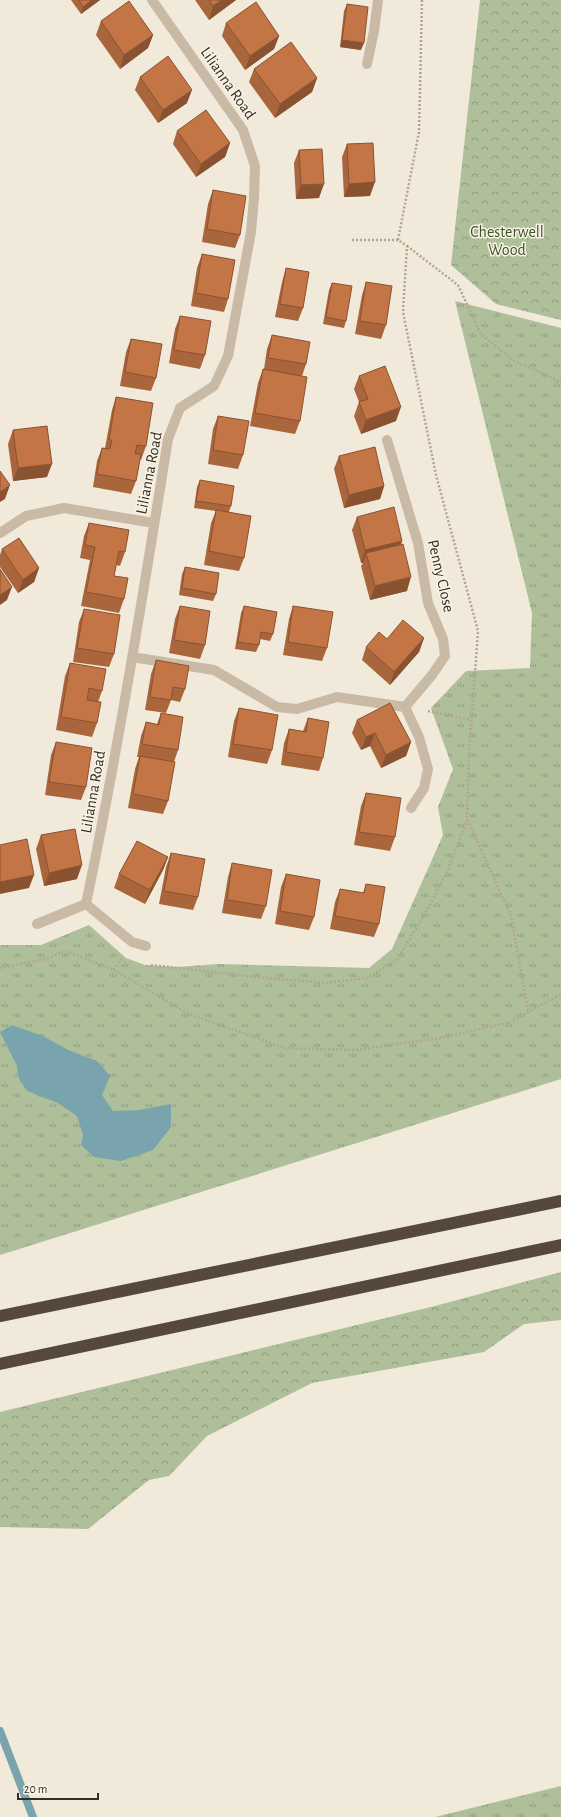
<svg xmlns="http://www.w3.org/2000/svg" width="561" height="1817" font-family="'Alegreya Sans',sans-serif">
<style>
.grass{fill:url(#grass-tufts)}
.forest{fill:url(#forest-crowns)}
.water{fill:#79a4ad}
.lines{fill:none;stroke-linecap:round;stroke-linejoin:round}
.stream{stroke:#79a4ad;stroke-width:8}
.path{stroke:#b4a590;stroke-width:2.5;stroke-dasharray:2 2;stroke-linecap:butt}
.minor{stroke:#c9baa6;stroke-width:10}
.highway{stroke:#56483e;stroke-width:12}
.wall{fill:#a9653b}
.shaded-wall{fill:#895230}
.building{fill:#c47545;stroke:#895230}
.labels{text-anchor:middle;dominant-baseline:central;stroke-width:3;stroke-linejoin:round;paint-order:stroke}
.street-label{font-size:16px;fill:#352d27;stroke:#f9f3e6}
.park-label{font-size:16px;fill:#3f522b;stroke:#f9f3e6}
</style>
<defs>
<pattern id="grass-tufts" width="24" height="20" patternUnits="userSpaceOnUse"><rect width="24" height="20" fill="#aebf9a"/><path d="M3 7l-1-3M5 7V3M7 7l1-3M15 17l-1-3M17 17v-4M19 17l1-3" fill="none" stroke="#8e9c7e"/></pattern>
<pattern id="forest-crowns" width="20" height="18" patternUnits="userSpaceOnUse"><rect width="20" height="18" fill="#aebf9a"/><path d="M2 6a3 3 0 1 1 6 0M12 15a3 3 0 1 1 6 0" fill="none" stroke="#8e9c7e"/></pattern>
</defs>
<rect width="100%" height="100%" fill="#f1e9da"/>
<path class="grass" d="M455 301 561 328V1079L0 1255V945H41L89 925 126 958 145 965 176 967 219 964 369 968 392 949 443 835 438 807 453 769 431 708 466 671 530 668 532 613Z
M561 1786V1817H435Z"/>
<path class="forest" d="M480 0H561V320L496 304 451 265Z
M561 1272V1320L524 1324 484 1352 312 1383 207 1436 169 1476 149 1480 88 1529 0 1527V1412L435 1306Z"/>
<path class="water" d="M12 1025 43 1036 68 1050 97 1061 110 1076 102 1095 113 1111 139 1110 171 1104V1127L153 1150 121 1161 94 1157 81 1145 83 1135 77 1116 58 1103 27 1091 19 1079 17 1066 0 1032Z"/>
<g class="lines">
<path class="stream" d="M0 1731 33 1817"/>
<path class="path" d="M422 0 419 132 398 240 407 246 403 312 436 475 478 631 469 754 467 819 511 916 528 1011
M352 240H398
M407 246 458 285 481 334 514 361 547 375 561 383
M428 711 471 720
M151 965 257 977 324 983 367 978 397 960 429 907 448 870 467 820
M0 968 46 959 65 951 114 970 189 1014 285 1048 355 1050 446 1037 510 1022 561 994
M114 970 122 958"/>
<path class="minor" d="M367 64 374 31 378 0
M387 440 418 543 428 603 443 639 445 656 432 675 405 707 419 737 428 769 424 788 411 808
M0 533 26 516 64 508 154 523
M132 657 214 670 277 707 297 709 337 697 405 707
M86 904C118 750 143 595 168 439L180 408 214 386 228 356 251 232 254 198 255 166 243 130 152 0
M86 904 132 942 146 946
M37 924 86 904"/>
<path class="highway" d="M0 1316 561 1201
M0 1364 561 1245"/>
</g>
<path class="wall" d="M71 0H100L81 14Z
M195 0H236L209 20Z
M347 4 361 50 340 47 344 11Z
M101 21 153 35 148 48 120 69 96 35Z
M226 23 279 36 274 49 245 70 222 36Z
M254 69 317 78 312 92 275 118 249 82Z
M140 77 187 103 158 123 135 90Z
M177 131 230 143 225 157 196 177 173 144Z
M347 144 370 196 344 197 342 157Z
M299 150 319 198 296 199 294 163Z
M213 190 240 235 235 248 202 242 208 204Z
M202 254 228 299 224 312 191 306 197 268Z
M286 268 303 308 298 321 275 317 282 282Z
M366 282 386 325 381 339 355 334 362 295Z
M332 283 346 321 344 328 323 324 329 290Z
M180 316 205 355 200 369 169 363 175 329Z
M272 335 306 364 302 376 300 421 295 434 250 426 258 383 263 369H264L267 349Z
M131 339 156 378 151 391 120 386 126 352Z
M359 376 396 421 361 434 354 416 359 402 354 389Z
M116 397 146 446 141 460H140L136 481 131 494 93 487 97 461 102 448H105L112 410Z
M218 416 243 455 238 469 208 464 213 429Z
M13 430 47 477 13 481 8 444Z
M339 456 384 486 380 499 344 508 334 469Z
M200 480 231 506 229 512 244 558 239 571 204 565 211 523 216 511 194 508 197 487Z
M357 517 402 541 401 544 407 591 370 600 361 566 363 563H361L352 530Z
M89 523 125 552 120 566 116 565 114 576 124 599 119 613 81 606 90 560 80 558 84 536Z
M2 549 39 568 34 582 18 593 0 567V555Z
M185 567 216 594 213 601 179 595 182 574Z
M180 606 205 645 200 659 169 653 175 619Z
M244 606 273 634 270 641 260 639 259 645 256 652 235 649 241 613Z
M293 606 327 648 322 661 283 655 289 619Z
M84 609 114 654 109 667 73 662 79 622Z
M424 638 419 652 390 685 362 660 366 647 387 639Z
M156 660 185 689 180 702 171 700 166 713 145 710 151 674Z
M70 663 102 691 98 702 97 723 92 737 56 730 65 676Z
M239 708 272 750 267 764 228 757 234 721Z
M161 713 178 750 174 762 168 801 163 814 128 808 135 769 139 757H137L141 736 146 722 157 724Z
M308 718 323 758 319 771 281 765 284 743 289 729 303 731Z
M357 720 411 742 406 756 381 768 370 746 361 750 352 733Z
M56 742 86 787 81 800 45 795 51 755Z
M366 793 395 837 390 851 354 845 361 806Z
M41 835 77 879 44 886 36 849Z
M171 853 198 897 193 910 159 904 166 867Z
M168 857 163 870 145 904 114 888 119 874Z
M232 863 266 906 261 919 222 913 228 877Z
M286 874 314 917 309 930 275 924 281 887Z
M366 884 379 924 374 937 330 929 335 902 340 889 363 893Z"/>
<path class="shaded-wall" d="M92 0H100L81 14 83 7Z
M222 0H236L209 20 213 6Z
M153 35 148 48 120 69 124 55Z
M279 36 274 49 245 70 250 56Z
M342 40 364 43 361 50 340 47Z
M317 78 312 92 275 118 280 104Z
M192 90 187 103 158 123 163 110Z
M230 143 225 157 196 177 201 164Z
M375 182 370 196 344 197 349 184Z
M324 184 319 198 296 199 301 185Z
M401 407 396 421 361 434 366 420Z
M52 464 47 477 13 481 18 468Z
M10 485 5 499 0 502V492Z
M384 486 380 499 344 508 349 495Z
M402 541 397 554 366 553 363 563H361L365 550Z
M39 568 34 582 18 593 23 580Z
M411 577 407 591 370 600 375 586Z
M12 587 7 600 0 605V595Z
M424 638 419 652 390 685 394 672Z
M375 733 370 746 361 750 366 737Z
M411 742 406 756 381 768 386 755Z
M168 857 163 870 145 904 150 890Z
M82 865 77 879 44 886 49 873Z
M34 875 29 888 0 894V882Z"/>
<path class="building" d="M79 0H92L83 7Z
M209 0H222L213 6Z
M129 1 153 35 124 55 101 21Z
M256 2 279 36 250 56 226 23Z
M347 4 368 7 364 43 342 40Z
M291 42 317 78 280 104 254 69Z
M168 56 192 90 163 110 140 77Z
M206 110 230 143 201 164 177 131Z
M373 143 375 182 349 184 347 144Z
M322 149 324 184 301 185 299 150Z
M213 190 246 196 240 235 207 229Z
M202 254 235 260 228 299 196 293Z
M286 268 309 272 303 308 280 304Z
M366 282 392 286 386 325 360 321Z
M332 283 352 286 346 321 326 317Z
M180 316 211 321 205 355 174 350Z
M272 335 310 342 306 364 268 358Z
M131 339 162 344 156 378 125 372Z
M385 366 401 407 366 420 359 402 368 399 359 376Z
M263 369 307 377 300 421 255 413Z
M116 397 153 403 146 446 137 445 135 454H141L136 481 97 474 102 448 110 449 112 440H109Z
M218 416 249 421 243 455 213 450Z
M47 426 52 464 18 468 13 430Z
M375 447 384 486 349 495 339 456Z
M0 471 10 485 0 492Z
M200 480 234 486 231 506 196 501Z
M394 507 402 541 365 550 357 517Z
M216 510 251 516 244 558 209 551Z
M89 523 129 530 125 552 119 551 114 576 128 578 124 599 86 592 95 547 85 545Z
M19 538 39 568 23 580 2 549Z
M403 544 411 577 375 586 366 553Z
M185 567 219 573 216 594 182 588Z
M0 569 12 587 0 595Z
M180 606 210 611 205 645 174 640Z
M244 606 277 612 273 634 261 632 259 645 238 642Z
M293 606 333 612 327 648 288 642Z
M84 609 120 615 114 654 77 648Z
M403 620 424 638 394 672 366 647 379 632 387 639Z
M156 660 189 666 185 689 173 687 171 700 150 697Z
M70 663 106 669 102 691 89 688 87 700 101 702 97 723 61 717Z
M390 703 411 742 386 755 375 733 366 737 357 720Z
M239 708 278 715 272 750 233 744Z
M161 713 183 717 178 750 142 744 146 722 159 725Z
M308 718 329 722 323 758 286 752 289 729 306 732Z
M56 742 92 748 86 787 49 782Z
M140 756 175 762 168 801 133 794Z
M366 793 401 798 395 837 359 832Z
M75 829 82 865 49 873 41 835Z
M27 839 34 875 0 882V845Z
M137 841 168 857 150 890 119 874Z
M171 853 205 859 198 897 164 891Z
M232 863 272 870 266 906 227 900Z
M286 874 320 880 314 917 280 911Z
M366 884 385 887 379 924 335 916 340 889 364 893Z"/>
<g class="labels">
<g class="street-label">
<text transform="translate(228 83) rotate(55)">Lilianna Road</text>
<text transform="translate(149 473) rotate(-79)">Lilianna Road</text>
<text transform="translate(441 576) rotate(77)">Penny Close</text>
<text transform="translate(93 792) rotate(-80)">Lilianna Road</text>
</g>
<g class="park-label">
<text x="507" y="232">Chesterwell<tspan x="507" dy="18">Wood</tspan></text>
</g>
</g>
<path d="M18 1793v6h80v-6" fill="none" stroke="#352d27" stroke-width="2"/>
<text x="24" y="1793" font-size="12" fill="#352d27" stroke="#f9f3e6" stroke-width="3" paint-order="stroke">20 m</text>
</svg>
